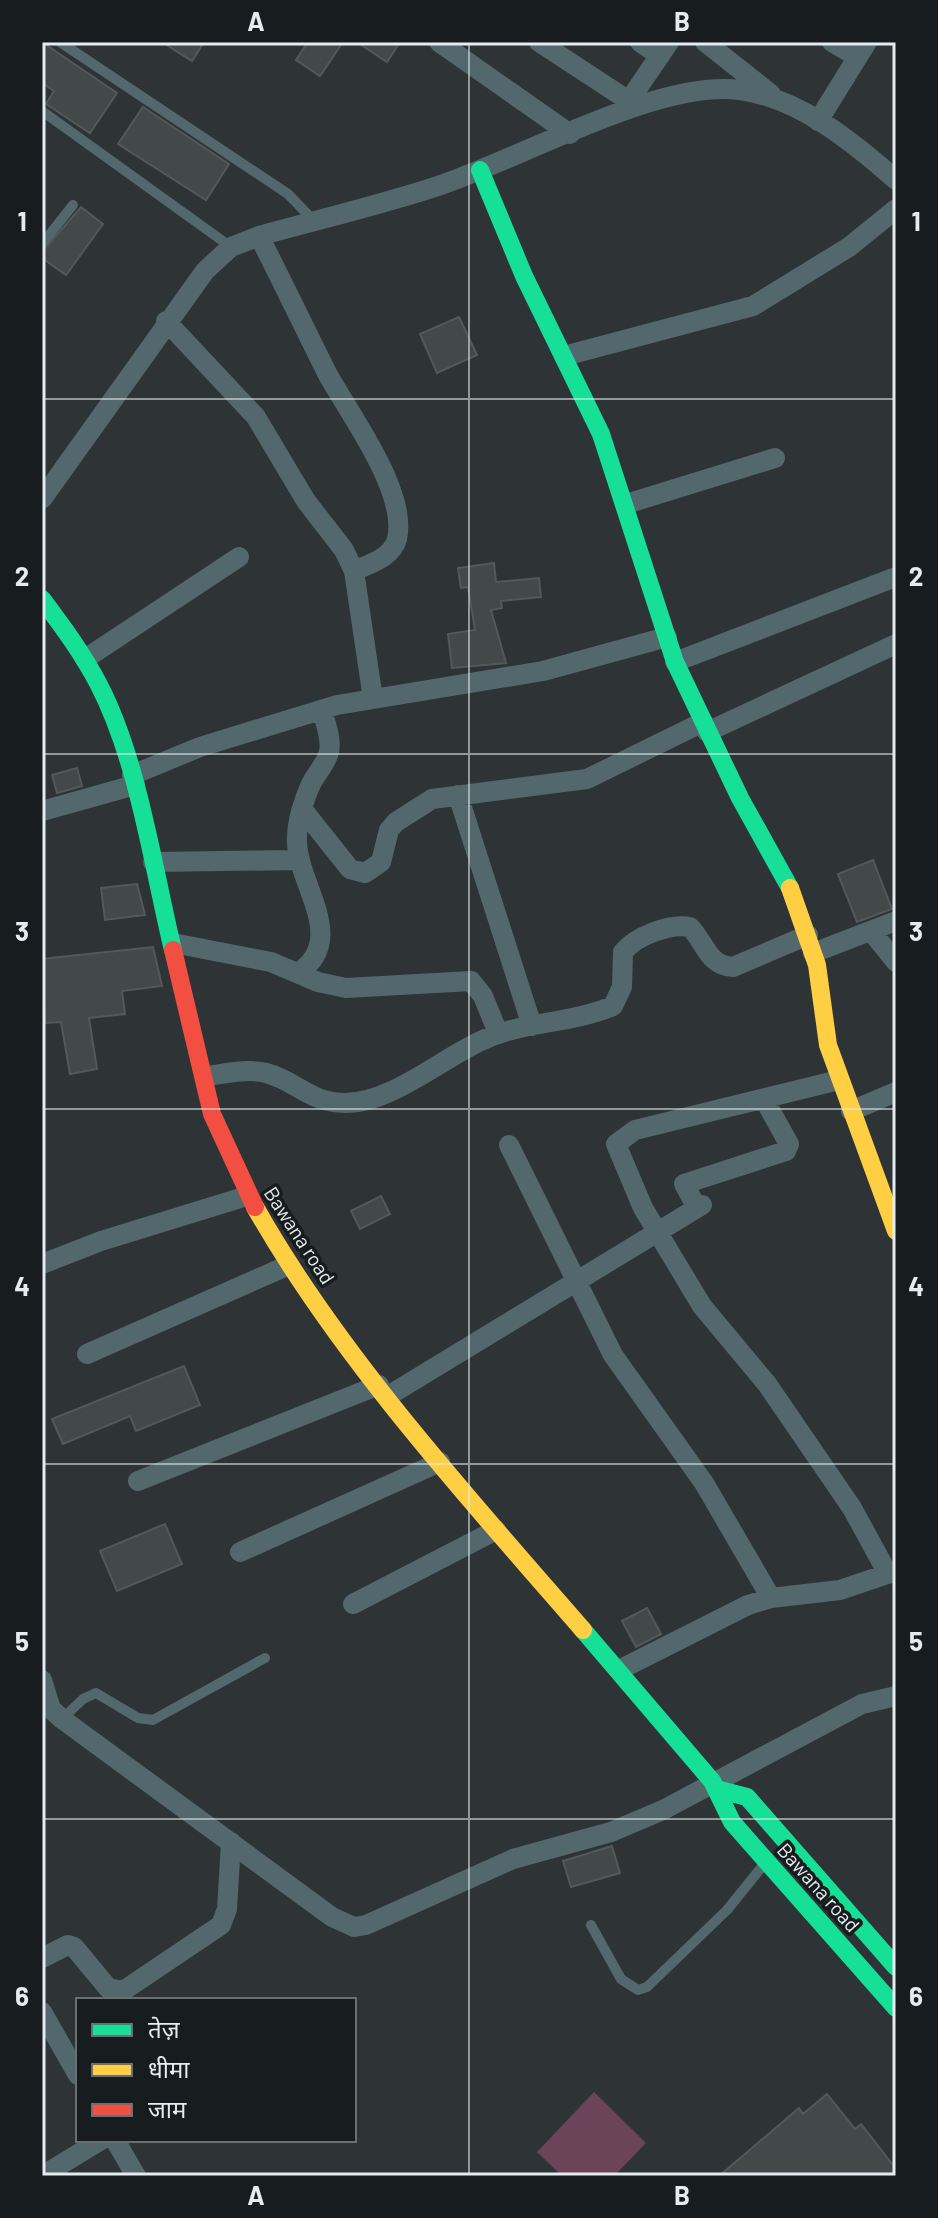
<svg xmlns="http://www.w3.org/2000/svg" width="938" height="2218" font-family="Barlow,'Noto Sans Devanagari',sans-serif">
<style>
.green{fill:#6b4459}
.building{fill:#434849;stroke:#53585a;stroke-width:2}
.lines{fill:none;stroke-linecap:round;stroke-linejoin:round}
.lane{stroke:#52686c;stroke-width:10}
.street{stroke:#52686c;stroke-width:20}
.fast{stroke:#16e098;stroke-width:18}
.slow{stroke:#ffcf43;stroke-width:18}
.jam{stroke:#f24e42;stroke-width:18}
.grid{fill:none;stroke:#e5ecef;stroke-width:2;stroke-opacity:0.55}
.labels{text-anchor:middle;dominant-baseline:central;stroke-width:7;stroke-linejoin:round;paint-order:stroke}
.street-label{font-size:20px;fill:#e5ecef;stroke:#171d1e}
.neatline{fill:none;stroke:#e5ecef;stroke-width:3}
.grid-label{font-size:26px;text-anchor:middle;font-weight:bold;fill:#e5ecef}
</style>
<rect width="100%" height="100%" fill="#2e3436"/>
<path class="green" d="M594 2092 646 2143 614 2176H562L537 2152Z"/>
<path class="building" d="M42 42 117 93 90 133 46 104 54 91 42 83Z
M162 42H204L192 61Z
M308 42H343L320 76 296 60Z
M357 42H400L387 62Z
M143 107 229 164 206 200 118 144Z
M81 207 103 224 66 275 42 258V252Z
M459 317 477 355 437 373 420 334Z
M494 563 496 582 539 578 541 597 501 601 502 608 491 610 506 663 452 668 448 634 475 630 468 587 461 588 458 568Z
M77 768 82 786 57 793 52 775Z
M873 860 892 909 857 922 838 874Z
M137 884 145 915 105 920 101 888Z
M153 947 162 986 122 991 125 1014 89 1018 97 1069 70 1074 61 1022 45 1023 42 959Z
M381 1196 390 1214 360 1229 351 1211Z
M184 1366 200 1405 136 1431 130 1416 63 1444 52 1419Z
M165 1524 182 1564 117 1591 100 1551Z
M647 1608 661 1634 636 1647 622 1621Z
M612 1846 620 1873 571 1887 563 1861Z
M827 2094 855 2129 861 2124 896 2169 888 2176H719L799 2108 803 2114Z"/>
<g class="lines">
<path class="lane" d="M60 42 288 194 314 221
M42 111 231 247
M42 244 73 205
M62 1719 83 1699 96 1693 138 1718 153 1720 265 1658
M591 1925 621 1979 638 1990 647 1987 727 1910 765 1863"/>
<path class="street" d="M439 42 570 134
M539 42 629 101
M640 42 660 56
M705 42 771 94
M832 42 857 57
M622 111 669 42
M818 121 867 42
M259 236C282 281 304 327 327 373 349 414 408 491 397 539 392 558 369 564 354 571
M166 321 256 417 306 501 344 550 354 571 373 699
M564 356 753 306 849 247 896 209
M42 499 205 271 231 247 259 236C320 219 381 205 441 185 521 158 659 79 740 90 799 98 853 142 896 180
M626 504 775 458
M85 659 239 557
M675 662 893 578
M707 732 896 644
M132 775 200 747 337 705 543 671 667 637
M458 795 532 1026
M303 810 350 869 365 873 381 862 389 830 396 822 432 799 587 779 703 722
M42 811 135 785
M153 862 300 860
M871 931 896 962
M173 943 271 962 318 982 346 988 471 981 483 996 498 1033
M813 953 896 921
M298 973C350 939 295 882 297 838 297 821 304 799 311 784 316 774 326 764 329 752 332 738 325 723 322 710
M205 1076C224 1074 248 1068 266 1073 297 1081 310 1103 345 1103 392 1103 442 1058 483 1040 524 1021 570 1024 613 1006L622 987 623 952C636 936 670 923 690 927 705 942 708 966 733 967L808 935
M839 1080 635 1130 616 1144 643 1208 702 1306 767 1384 852 1508 888 1574
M851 1111 896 1092
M509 1145 613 1355 704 1483 771 1598
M697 1208 684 1184 786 1151 789 1144 764 1099
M42 1264 101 1241 247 1196
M87 1354 289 1265
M388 1396 702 1205
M138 1481 379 1385
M240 1552 440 1462
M353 1604 496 1530
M619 1670 748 1605 771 1598 840 1590 896 1571
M42 1680 51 1709 62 1719 332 1917 354 1927 366 1925 513 1859 611 1832 663 1810 862 1704 896 1696
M42 1958 68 1945 74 1947 108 1988 123 1991 221 1925 227 1909 231 1842
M42 2012 78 2075
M115 2140 136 2176
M42 2176 101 2140"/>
<path class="fast" d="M480 170 524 276 601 434 675 662 740 798 790 888
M42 599C63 627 83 654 99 685 138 760 153 867 173 950
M583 1630 712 1781 732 1822 896 2008
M720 1790 747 1797 896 1967"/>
<path class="slow" d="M790 888 817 965 828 1045 896 1231
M255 1207C339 1356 471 1501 583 1630"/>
<path class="jam" d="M173 950 212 1114 255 1207"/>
</g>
<path class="grid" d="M469 42V2176M42 399H896M42 754H896M42 1109H896M42 1464H896M42 1819H896"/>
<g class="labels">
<g class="street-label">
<text transform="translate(300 1235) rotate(57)">Bawana road</text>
<text transform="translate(819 1887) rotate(48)">Bawana road</text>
</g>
</g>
<rect width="938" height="2218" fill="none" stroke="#171d1e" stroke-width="88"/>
<rect x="76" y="1998" width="280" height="144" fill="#171d1e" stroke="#697072" stroke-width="2"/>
<rect x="92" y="2024" width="40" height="12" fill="#16e098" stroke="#697072" stroke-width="2"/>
<text x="148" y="2038" font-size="24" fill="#e5ecef">तेज़</text>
<rect x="92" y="2064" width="40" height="12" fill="#ffcf43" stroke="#697072" stroke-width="2"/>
<text x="148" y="2078" font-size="24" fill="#e5ecef">धीमा</text>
<rect x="92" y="2104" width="40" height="12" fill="#f24e42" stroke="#697072" stroke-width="2"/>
<text x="148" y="2118" font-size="24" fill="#e5ecef">जाम</text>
<rect x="44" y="44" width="850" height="2130" class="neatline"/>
<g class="grid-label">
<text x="256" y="31">A</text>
<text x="682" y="31">B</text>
<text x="22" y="231">1</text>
<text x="916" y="231">1</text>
<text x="22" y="586">2</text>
<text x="916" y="586">2</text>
<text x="22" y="941">3</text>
<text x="916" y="941">3</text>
<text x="22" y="1296">4</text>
<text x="916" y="1296">4</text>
<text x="22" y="1651">5</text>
<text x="916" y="1651">5</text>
<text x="22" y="2006">6</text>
<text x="916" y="2006">6</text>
<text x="256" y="2205">A</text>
<text x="682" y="2205">B</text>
</g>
</svg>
